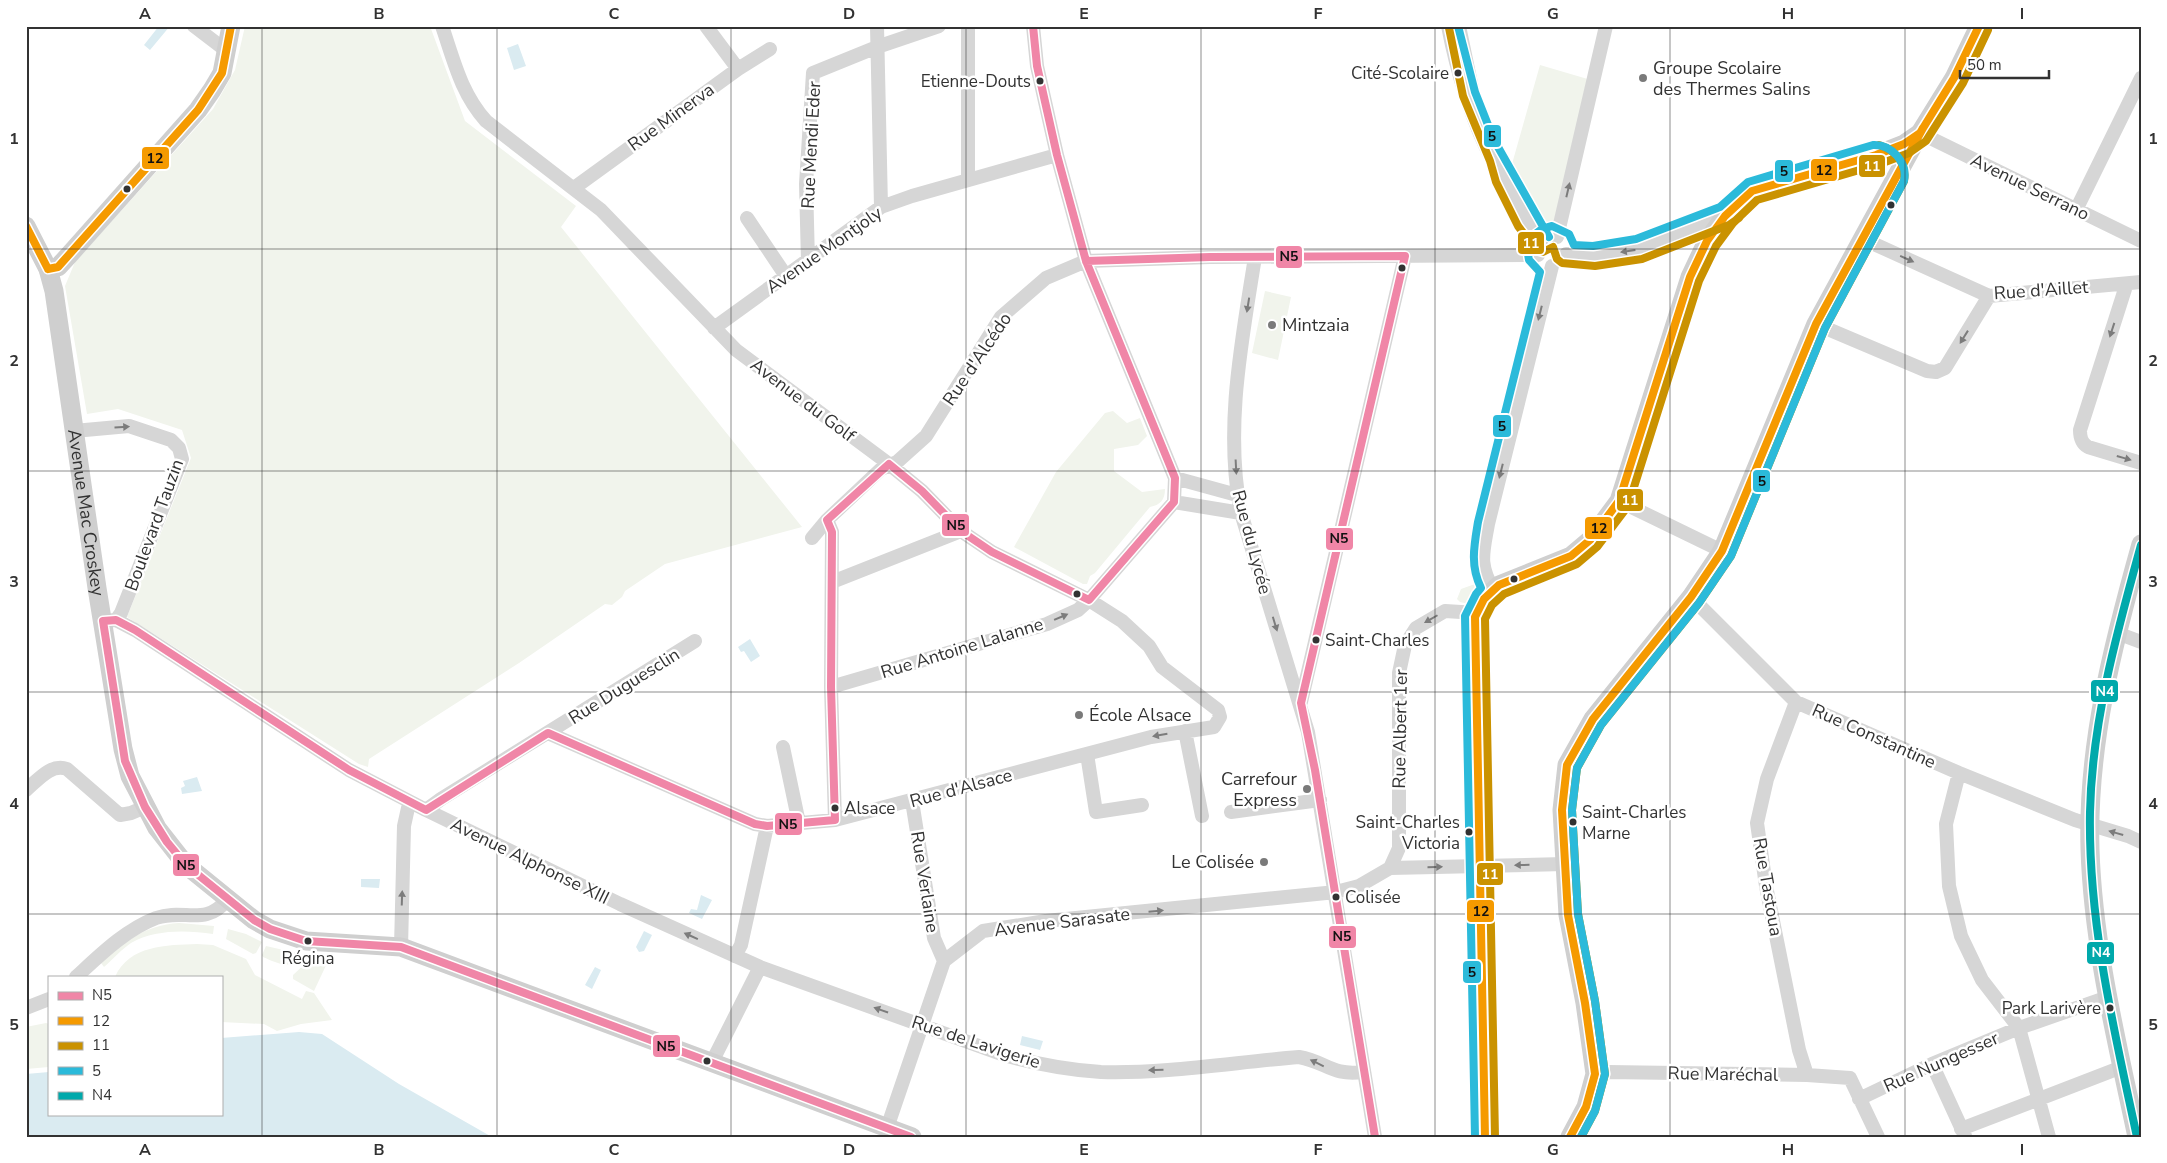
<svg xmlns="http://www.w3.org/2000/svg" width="2167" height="1163" font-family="'Nunito Sans',sans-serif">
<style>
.green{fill:#f1f4ec}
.water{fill:#daebf1}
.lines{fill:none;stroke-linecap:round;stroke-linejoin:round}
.street{stroke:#d6d6d6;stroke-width:14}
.secondary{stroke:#cfcfcf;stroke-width:19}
.bus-1-casing{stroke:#fff;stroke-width:11}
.bus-2-casing{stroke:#fff;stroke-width:11}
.bus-3-casing{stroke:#fff;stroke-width:11}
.bus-4-casing{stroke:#fff;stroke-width:11}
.bus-5-casing{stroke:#fff;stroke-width:11}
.bus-1{stroke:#f086a7;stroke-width:8}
.bus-2{stroke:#f59a00;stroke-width:8}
.bus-3{stroke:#ca9200;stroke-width:8}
.bus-4{stroke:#2bbada;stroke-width:8}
.bus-5{stroke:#00a9ab;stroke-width:8}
.oneway{fill:#7c7c7c}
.grid{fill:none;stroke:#323232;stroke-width:1;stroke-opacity:0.55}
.bus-dot{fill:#323232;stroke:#fff;stroke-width:2}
.poi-dot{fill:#7a7a7a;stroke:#fff;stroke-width:2}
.labels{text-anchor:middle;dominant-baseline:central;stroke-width:5;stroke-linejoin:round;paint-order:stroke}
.bus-label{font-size:17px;fill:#323232;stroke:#fff;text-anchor:end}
.poi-label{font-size:18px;fill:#323232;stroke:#fff;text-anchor:start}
.street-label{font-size:18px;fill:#323232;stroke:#fff}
.line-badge{stroke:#fff;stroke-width:2}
.badge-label{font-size:14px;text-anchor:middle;font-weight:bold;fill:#fff}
.pale-badge-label{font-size:14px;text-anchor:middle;font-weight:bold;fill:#111}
.neatline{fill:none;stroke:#323232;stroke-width:2}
.grid-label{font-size:16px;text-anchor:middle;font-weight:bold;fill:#323232}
</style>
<rect width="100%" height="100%" fill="#fff"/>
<path class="green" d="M245 26H430L465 121 576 206 561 227 802 527 665 564 625 591 622 597 612 605 605 604 519 663 369 759 368 767 359 764 127 617 191 458 182 430 118 409 87 414 65 286 75 262 213 109 235 70Z
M1540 65 1591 80 1553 233 1541 231 1510 171Z
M1265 291 1291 297 1278 360 1252 353Z
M1113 411 1127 423 1140 418 1147 436 1138 445 1114 449V471L1142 492 1165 489C1165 500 1160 505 1150 507L1095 573 1090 576 1087 584H1083L1014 547 1056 472 1105 413Z
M1475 584 1479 585V588L1469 604 1460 602 1457 599 1461 589Z
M179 923 214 926 213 934C187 930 155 929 131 943 122 949 113 959 104 967L101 963C125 942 144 925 179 923Z
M228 929 246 934 262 942 256 953 253 954 226 939Z
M197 944 213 945 246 959 255 975 302 999 306 991 314 993 332 1020 301 1024 277 1031 264 1024 221 1022V977H115C129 945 167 945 197 944Z
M266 946 301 954 303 956C291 971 277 963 263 957L262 955Z
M325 957 326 960 329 959 314 991 293 979V975L308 961Z
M46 1023 49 1024V1067L26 1069V1027Z"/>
<path class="water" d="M159 26H170L150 50 144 45Z
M518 44 526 66 514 70 507 48Z
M750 639 760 656 751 662 744 651 741 652 738 647Z
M197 777 202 791 182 794 181 788 185 786 183 781Z
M361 879H380L379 888 361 887Z
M701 895 712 900 702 919 689 913 691 909 697 910Z
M644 931 652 935 644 951 639 952 636 947Z
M595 967 601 970 592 989 585 985Z
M299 1032 322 1034 399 1084 492 1137H26V1074L49 1072V1114H221V1038Z
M1022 1036 1043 1041 1040 1050 1020 1045Z"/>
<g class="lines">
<path class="street" d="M194 26 228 52
M442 26C454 61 461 93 486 121L601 210 736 350 889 464 922 491 961 531 992 552 1089 600 1122 621 1149 646 1162 667 1218 710 1220 717 1214 727 1151 737 835 820 767 826 755 824 548 733
M706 26 738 69
M877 26 881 207
M968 26V180
M1033 26 1037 66 1057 155 1086 261 1175 478 1174 502
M1448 26C1457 73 1471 118 1492 160 1496 166 1502 172 1505 178 1518 199 1527 221 1541 242
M1459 26 1473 93
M1920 133 2141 241
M574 188 738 69 770 49
M2076 210 2141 78
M747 218 786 276
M1557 237 1606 26
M1863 239 1989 296 2141 282
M1566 254 1593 256 1639 249 1725 216
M1255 257C1242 340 1224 429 1241 513L1308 732 1375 1137
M808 261 806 184 813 73 877 47 939 26
M2125 284V289L2080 430C2080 437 2081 443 2088 447L2141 463
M1816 324 1927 371 1936 372 1945 368 1989 296
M714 328 881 207 912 196 1057 155
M74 431 129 426 171 440 179 448 182 459 121 613 116 620
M1175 478 1237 495
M1619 501 1722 551
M1174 502 1241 513
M827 520 832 532 831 687 835 820
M812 538 827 520 881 469 897 462 926 436 1001 317 1046 278 1086 261 1210 257 1538 255
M832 582 961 531
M1494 591C1478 564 1483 553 1488 524L1552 266
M1691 597 1796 702 1959 773 2075 820 2128 836 2141 842
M103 621 116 620 135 630 349 770 426 810 620 904 760 967 1004 1055C1036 1064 1068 1070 1101 1072 1164 1074 1236 1062 1299 1057 1327 1062 1331 1076 1363 1072
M2117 633 2141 642
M831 687 1047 624 1078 610 1089 600 1174 502
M1301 702 1405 256
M1796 702 1767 779 1757 823 1766 886 1799 1050 1807 1075
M1185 731 1202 816
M783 747 799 823
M1087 754 1096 812 1142 805
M1959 773 1946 824 1949 886 1961 936 1982 980 2019 1028 2049 1137
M26 790C38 780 51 763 67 769L120 815 131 813 145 807
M912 801 934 938 944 961
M426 810 441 799 695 641
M1231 812 1320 800
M1390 868 1565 864
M401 947 404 826 408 808 411 803
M735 956 741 945 767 826
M76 977C100 955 125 930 156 918 184 908 205 927 227 900
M26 1008 49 999
M712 1062 760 967
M1932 1064 1965 1136
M1595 1074 1608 1072 1807 1075 1850 1078 1878 1137
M1859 1099 1932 1064 2019 1028 2108 997
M887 1128 944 961 983 931 1046 921 1336 892 1359 886 1390 868 1399 848V673L1405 645 1416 628 1445 611 1477 613
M1961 1129 2122 1067"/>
<g class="secondary">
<path id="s1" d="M26 226 48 269 54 291 97 588 123 749 130 776 157 828 186 865 254 920 270 929 306 941 401 947 912 1137"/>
<path d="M48 269 58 267 70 254 198 110 212 90 222 73 231 26"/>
<path d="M1485 1137C1484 963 1478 790 1475 617L1484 599 1499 585 1571 556 1590 540 1619 501 1690 277 1707 241 1725 216 1752 191 1876 155 1904 144 1920 133"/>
<path d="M1570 1137 1586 1107 1595 1074 1585 1003 1568 915 1562 810 1567 765 1593 719 1691 597 1722 551 1816 324 1920 133 1954 78 1979 26"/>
<path d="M2137 1137C2117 1042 2093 946 2090 849 2087 745 2113 644 2141 544"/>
</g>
<defs>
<path id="bus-1" d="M1086 261 1210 257 1405 256 1301 703 1315 770 1375 1137
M911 1137 401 947 306 941 270 929 254 920 186 865 167 842 145 807 125 761 103 621 116 620 135 630 349 770 426 810 548 733 755 824 767 826 835 820 831 687 832 532 827 520 889 464 922 491 961 531 992 552 1089 600 1174 502 1175 478 1086 261 1057 155 1037 66 1033 26"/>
<path id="bus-2" d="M26 226 48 269
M48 269 58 267 198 110 222 73 231 26
M1485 1137 1475 617 1484 599 1499 585 1571 556 1590 540 1619 501 1690 277 1707 241 1725 216 1752 191 1876 155 1904 144 1920 133 1954 78 1979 26
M1570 1137 1586 1107 1595 1074 1585 1003 1568 915 1562 810 1567 765 1593 719 1691 597 1722 551 1816 324 1923 128"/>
<path id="bus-3" d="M1449 28 1463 96 1490 161 1496 182 1518 226 1536 250 1543 252 1553 247 1557 259 1562 263 1595 266 1642 259 1729 225 1739 218
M1495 1137 1485 619 1492 605 1504 594 1577 564 1597 547 1628 506 1699 281 1716 246 1733 223 1757 200 1880 164 1909 153 1926 141 1963 83 1988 30
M1581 1137 1595 1111 1605 1074 1595 1001 1578 914 1572 810 1577 768 1601 725 1699 603 1731 556 1825 328 1904 181C1907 163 1895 150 1879 145"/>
<path id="bus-4" d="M1458 26 1475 92 1494 140 1549 237
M1475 1137 1465 616 1476 594 1481 588C1470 566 1474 546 1478 522L1540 272 1529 260C1525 242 1534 230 1552 226L1569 234 1574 245 1593 246 1636 239 1720 207 1748 182 1873 145C1892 144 1908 163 1904 181L1825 328 1731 556 1699 603 1601 725 1577 768 1572 810 1578 914 1595 1001 1605 1074 1595 1111 1581 1137"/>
<path id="bus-5" d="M2137 1137C2114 1030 2088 922 2090 812 2092 721 2117 632 2141 545"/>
</defs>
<use href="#bus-1" class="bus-1-casing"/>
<use href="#bus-2" class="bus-2-casing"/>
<use href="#bus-3" class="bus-3-casing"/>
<use href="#bus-4" class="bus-4-casing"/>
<use href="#bus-5" class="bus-5-casing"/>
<use href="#bus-1" class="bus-1"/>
<use href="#bus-2" class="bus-2"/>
<use href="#bus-3" class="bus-3"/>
<use href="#bus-4" class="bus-4"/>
<use href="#bus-5" class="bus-5"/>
</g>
<defs><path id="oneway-solid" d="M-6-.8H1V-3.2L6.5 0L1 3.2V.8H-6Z" transform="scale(1.25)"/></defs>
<g class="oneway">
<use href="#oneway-solid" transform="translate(1568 190) rotate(-77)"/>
<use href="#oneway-solid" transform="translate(1628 251) rotate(172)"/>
<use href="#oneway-solid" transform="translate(1907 259) rotate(24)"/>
<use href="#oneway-solid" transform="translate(1248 305) rotate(99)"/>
<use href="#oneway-solid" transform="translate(1540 313) rotate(104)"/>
<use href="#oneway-solid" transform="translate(2112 330) rotate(108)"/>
<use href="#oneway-solid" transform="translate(1964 337) rotate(122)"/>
<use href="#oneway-solid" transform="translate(122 427) rotate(-3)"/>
<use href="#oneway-solid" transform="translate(2124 458) rotate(16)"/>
<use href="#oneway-solid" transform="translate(1236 467) rotate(87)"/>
<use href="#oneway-solid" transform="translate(1501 471) rotate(104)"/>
<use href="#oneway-solid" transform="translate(1061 617) rotate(-23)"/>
<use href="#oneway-solid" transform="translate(1431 619) rotate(150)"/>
<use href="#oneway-solid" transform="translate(1275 624) rotate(73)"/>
<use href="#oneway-solid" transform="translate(1160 735) rotate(170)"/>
<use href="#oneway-solid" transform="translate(2116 833) rotate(-164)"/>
<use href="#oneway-solid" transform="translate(1522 865) rotate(179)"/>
<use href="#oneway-solid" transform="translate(1435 867) rotate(-1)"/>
<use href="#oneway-solid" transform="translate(402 898) rotate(-88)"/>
<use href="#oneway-solid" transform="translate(1156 911) rotate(-5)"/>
<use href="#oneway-solid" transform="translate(691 936) rotate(-156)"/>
<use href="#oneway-solid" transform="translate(881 1010) rotate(-161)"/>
<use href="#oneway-solid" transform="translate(1317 1063) rotate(-154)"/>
<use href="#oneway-solid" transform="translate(1156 1070) rotate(178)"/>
</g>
<path class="grid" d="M262 26V1137M497 26V1137M731 26V1137M966 26V1137M1201 26V1137M1435 26V1137M1670 26V1137M1905 26V1137M26 249H2141M26 471H2141M26 692H2141M26 914H2141"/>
<g class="bus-dot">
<circle cx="1458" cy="73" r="4.5"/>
<circle cx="1040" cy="81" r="4.5"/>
<circle cx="127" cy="189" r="4.5"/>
<circle cx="1891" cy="205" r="4.5"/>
<circle cx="1402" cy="268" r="4.5"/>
<circle cx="1514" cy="579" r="4.5"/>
<circle cx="1077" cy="594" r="4.5"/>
<circle cx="1316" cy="640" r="4.5"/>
<circle cx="835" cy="808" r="4.5"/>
<circle cx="1573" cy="822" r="4.5"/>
<circle cx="1469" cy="832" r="4.5"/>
<circle cx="1336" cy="897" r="4.5"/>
<circle cx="308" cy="941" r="4.5"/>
<circle cx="2110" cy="1008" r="4.5"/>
<circle cx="707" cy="1061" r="4.5"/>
</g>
<g class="poi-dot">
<circle cx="1643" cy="78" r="5"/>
<circle cx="1272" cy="325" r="5"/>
<circle cx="1079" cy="715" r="5"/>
<circle cx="1307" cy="789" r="5"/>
<circle cx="1264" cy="862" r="5"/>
</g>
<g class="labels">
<g class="bus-label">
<text x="1449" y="73">Cité-Scolaire</text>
<text x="1031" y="81">Etienne-Douts</text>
<text x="1325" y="640" text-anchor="start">Saint-Charles</text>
<text x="844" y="808" text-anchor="start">Alsace</text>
<text x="1582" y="812" text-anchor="start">Saint-Charles<tspan x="1582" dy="21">Marne</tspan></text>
<text x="1460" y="822">Saint-Charles<tspan x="1460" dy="21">Victoria</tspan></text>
<text x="1345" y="897" text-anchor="start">Colisée</text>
<text x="308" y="958" text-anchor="middle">Régina</text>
<text x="2101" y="1008">Park Larivère</text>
</g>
<g class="poi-label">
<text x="1653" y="68">Groupe Scolaire<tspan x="1653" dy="21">des Thermes Salins</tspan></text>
<text x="1282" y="325">Mintzaia</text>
<text x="1089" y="715">École Alsace</text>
<text x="1297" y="779" text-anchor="end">Carrefour<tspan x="1297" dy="21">Express</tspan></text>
<text x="1254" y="862" text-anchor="end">Le Colisée</text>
</g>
<g class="street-label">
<text transform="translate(671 117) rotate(-36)">Rue Minerva</text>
<text transform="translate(811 145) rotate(-87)">Rue Mendi Eder</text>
<text transform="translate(2030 187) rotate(26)">Avenue Serrano</text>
<text transform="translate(824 250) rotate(-35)">Avenue Montjoly</text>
<text transform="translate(2041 290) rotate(-4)">Rue d'Aillet</text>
<text transform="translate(977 359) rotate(-56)">Rue d'Alcédo</text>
<text transform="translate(803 400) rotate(37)">Avenue du Golf</text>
<text stroke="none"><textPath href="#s1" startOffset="295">Avenue Mac Croskey</textPath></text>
<text transform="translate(154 525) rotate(-70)">Boulevard Tauzin</text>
<text transform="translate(1252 542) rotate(75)">Rue du Lycée</text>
<text transform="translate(962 648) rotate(-17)">Rue Antoine Lalanne</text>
<text transform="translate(624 686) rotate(-32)">Rue Duguesclin</text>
<text transform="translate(1400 729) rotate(-89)">Rue Albert 1er</text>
<text transform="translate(1874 736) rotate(24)">Rue Constantine</text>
<text transform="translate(961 788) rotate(-15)">Rue d'Alsace</text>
<text transform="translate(530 861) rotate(26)">Avenue Alphonse XIII</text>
<text transform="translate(925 882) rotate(81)">Rue Verlaine</text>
<text transform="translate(1768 887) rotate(80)">Rue Tastoua</text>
<text transform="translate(1062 922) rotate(-7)">Avenue Sarasate</text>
<text transform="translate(976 1042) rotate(18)">Rue de Lavigerie</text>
<text transform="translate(1941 1062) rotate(-24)">Rue Nungesser</text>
<text transform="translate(1723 1074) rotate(1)">Rue Maréchal</text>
</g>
</g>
<g class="line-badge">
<rect x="1483" y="124" width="19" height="24" rx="5" fill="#2bbada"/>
<rect x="141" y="146" width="29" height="24" rx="5" fill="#f59a00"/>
<rect x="1858" y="154" width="28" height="24" rx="5" fill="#ca9200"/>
<rect x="1810" y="158" width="28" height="24" rx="5" fill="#f59a00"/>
<rect x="1774" y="159" width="20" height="24" rx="5" fill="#2bbada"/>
<rect x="1517" y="231" width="28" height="24" rx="5" fill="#ca9200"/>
<rect x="1275" y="245" width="28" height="24" rx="5" fill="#f086a7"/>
<rect x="1492" y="414" width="20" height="24" rx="5" fill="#2bbada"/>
<rect x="1752" y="469" width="19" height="24" rx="5" fill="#2bbada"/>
<rect x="1616" y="488" width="28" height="24" rx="5" fill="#ca9200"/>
<rect x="941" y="513" width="29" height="24" rx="5" fill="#f086a7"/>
<rect x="1584" y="516" width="29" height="24" rx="5" fill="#f59a00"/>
<rect x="1325" y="527" width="29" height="24" rx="5" fill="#f086a7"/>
<rect x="2090" y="679" width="29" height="24" rx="5" fill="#00a9ab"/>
<rect x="774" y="812" width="29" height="24" rx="5" fill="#f086a7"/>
<rect x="172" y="853" width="28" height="24" rx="5" fill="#f086a7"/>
<rect x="1476" y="862" width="28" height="24" rx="5" fill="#ca9200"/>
<rect x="1466" y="899" width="29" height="24" rx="5" fill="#f59a00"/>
<rect x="1328" y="925" width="29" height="24" rx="5" fill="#f086a7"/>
<rect x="2086" y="941" width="29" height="24" rx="5" fill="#00a9ab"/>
<rect x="1462" y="960" width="20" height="24" rx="5" fill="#2bbada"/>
<rect x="652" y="1034" width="29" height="24" rx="5" fill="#f086a7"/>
</g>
<g class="badge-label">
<text x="1872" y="171">11</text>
<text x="1531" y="248">11</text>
<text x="1630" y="505">11</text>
<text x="2105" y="696">N4</text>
<text x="1490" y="879">11</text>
<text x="2101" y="957">N4</text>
</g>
<g class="pale-badge-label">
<text x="1492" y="141">5</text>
<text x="155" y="163">12</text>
<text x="1824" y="175">12</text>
<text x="1784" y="176">5</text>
<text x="1289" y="261">N5</text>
<text x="1502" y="431">5</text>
<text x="1762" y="486">5</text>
<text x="956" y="530">N5</text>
<text x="1599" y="533">12</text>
<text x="1339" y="543">N5</text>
<text x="788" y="829">N5</text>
<text x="186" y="870">N5</text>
<text x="1481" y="916">12</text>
<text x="1342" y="941">N5</text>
<text x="1472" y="977">5</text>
<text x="666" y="1051">N5</text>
</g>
<rect width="2167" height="1163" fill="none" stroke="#ffffff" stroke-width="55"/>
<rect x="48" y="976" width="175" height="140" fill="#ffffff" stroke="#adadad"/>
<rect x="58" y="992" width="25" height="8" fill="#f086a7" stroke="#adadad"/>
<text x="92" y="1000" font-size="15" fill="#323232">N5</text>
<rect x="58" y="1017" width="25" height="8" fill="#f59a00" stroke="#adadad"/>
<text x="92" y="1026" font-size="15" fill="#323232">12</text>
<rect x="58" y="1042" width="25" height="8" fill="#ca9200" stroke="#adadad"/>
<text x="92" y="1050" font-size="15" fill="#323232">11</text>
<rect x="58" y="1067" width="25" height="8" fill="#2bbada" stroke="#adadad"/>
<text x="92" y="1076" font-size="15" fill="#323232">5</text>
<rect x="58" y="1092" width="25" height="8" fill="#00a9ab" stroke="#adadad"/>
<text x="92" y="1100" font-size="15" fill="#323232">N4</text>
<path d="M1960 70v8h89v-8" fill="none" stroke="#323232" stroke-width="2.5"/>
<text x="1967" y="70" font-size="15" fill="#323232" stroke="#ffffff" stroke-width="4" paint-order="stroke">50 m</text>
<rect x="28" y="28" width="2112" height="1108" class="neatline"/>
<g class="grid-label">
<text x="145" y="19">A</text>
<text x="379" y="19">B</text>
<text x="614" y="19">C</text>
<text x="849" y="19">D</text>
<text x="1084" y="19">E</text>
<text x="1318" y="19">F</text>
<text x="1553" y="19">G</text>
<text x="1788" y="19">H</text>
<text x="2022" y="19">I</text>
<text x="14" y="144">1</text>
<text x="2153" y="144">1</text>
<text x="14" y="366">2</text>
<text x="2153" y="366">2</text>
<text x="14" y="587">3</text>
<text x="2153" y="587">3</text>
<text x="14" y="809">4</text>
<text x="2153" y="809">4</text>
<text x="14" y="1030">5</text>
<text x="2153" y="1030">5</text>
<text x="145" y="1155">A</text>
<text x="379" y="1155">B</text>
<text x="614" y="1155">C</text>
<text x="849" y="1155">D</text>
<text x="1084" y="1155">E</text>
<text x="1318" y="1155">F</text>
<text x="1553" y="1155">G</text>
<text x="1788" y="1155">H</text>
<text x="2022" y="1155">I</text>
</g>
</svg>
